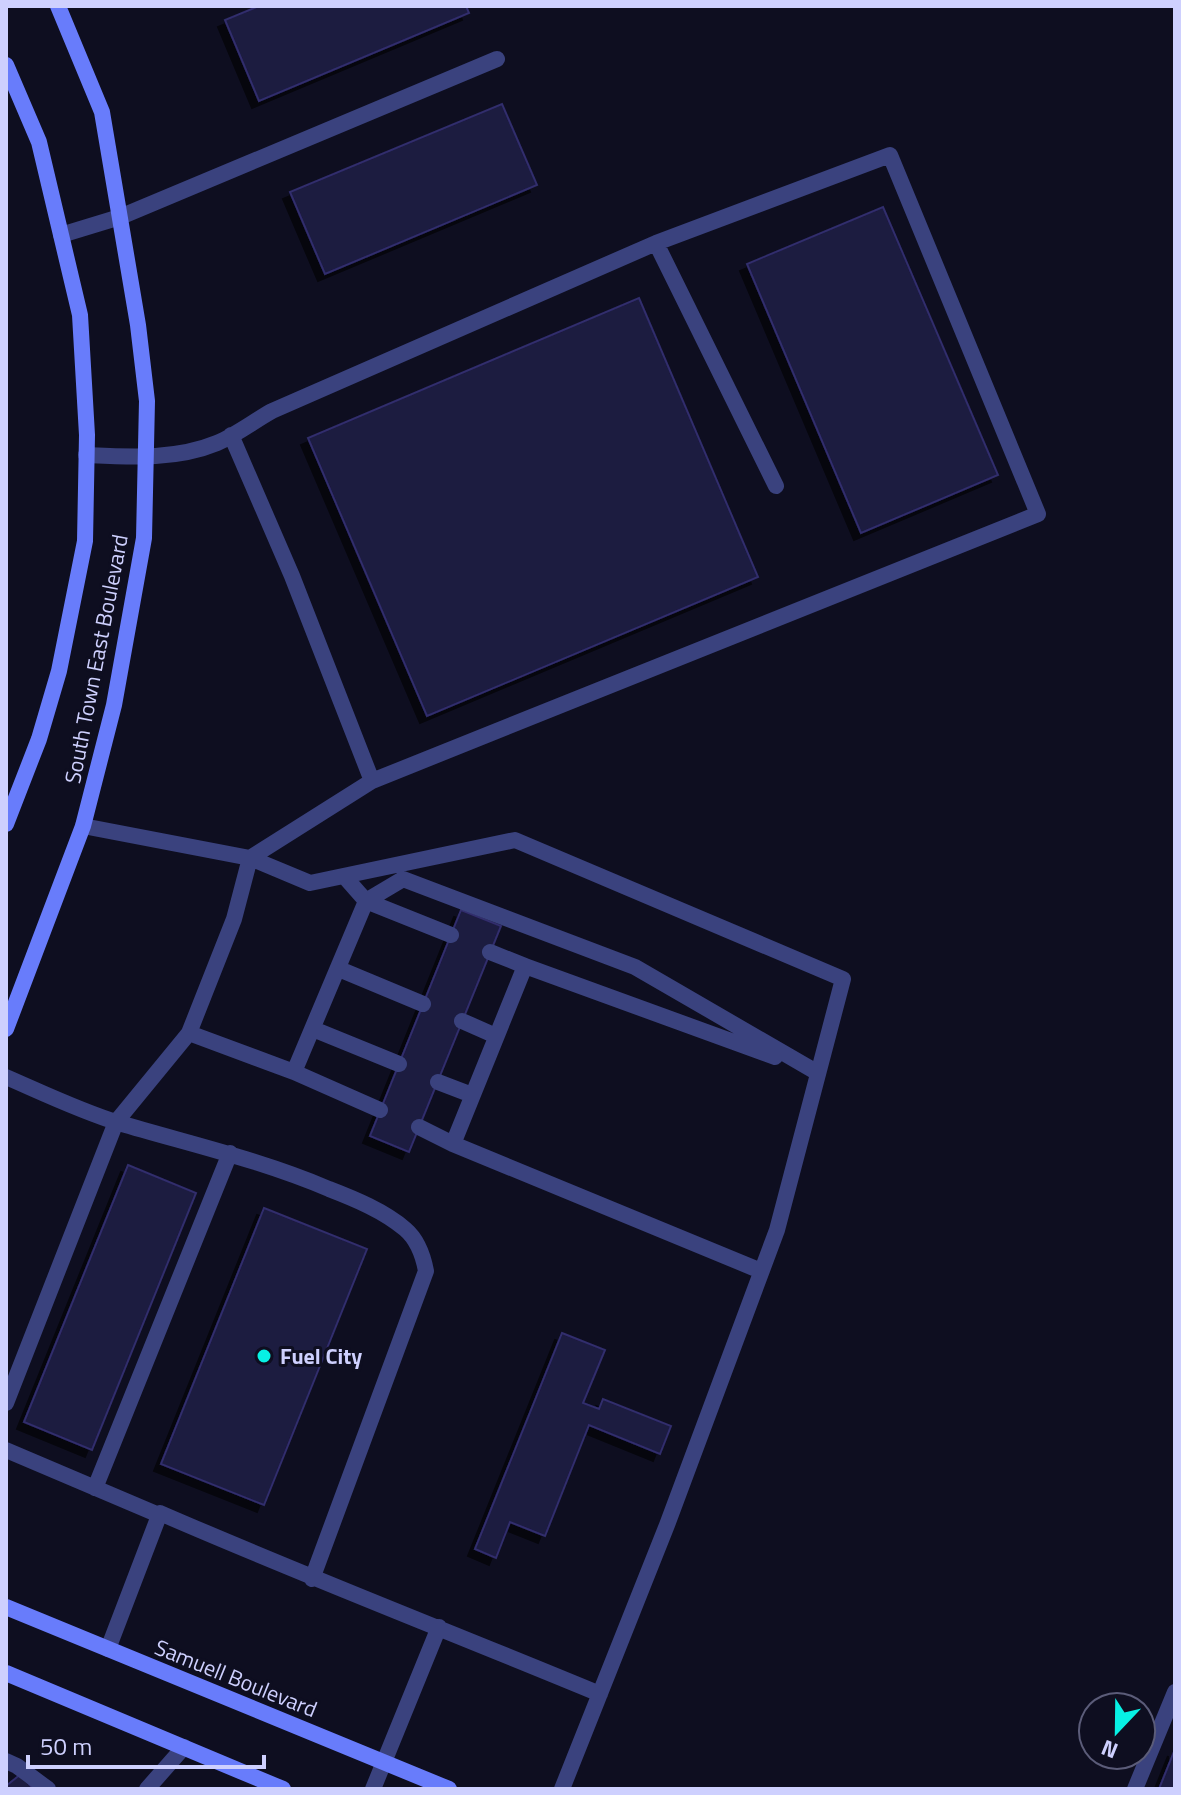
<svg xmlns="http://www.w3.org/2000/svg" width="1181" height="1795" font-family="'Titillium Web',sans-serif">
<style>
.building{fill:#1c1a41;stroke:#302d6c;stroke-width:2;filter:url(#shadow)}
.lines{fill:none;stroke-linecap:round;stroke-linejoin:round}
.lane{stroke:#3a427e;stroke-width:16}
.secondary{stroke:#687cfb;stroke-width:16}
.poi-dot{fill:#07f1e4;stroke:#0e0e20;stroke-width:3}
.labels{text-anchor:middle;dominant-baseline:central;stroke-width:6;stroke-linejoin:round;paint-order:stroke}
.street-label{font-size:22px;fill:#ced0fe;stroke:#0e0e20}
.poi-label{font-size:22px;font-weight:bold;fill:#ced0fe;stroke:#0e0e20;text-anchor:start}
</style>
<defs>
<filter id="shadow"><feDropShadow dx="-7" dy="7" stdDeviation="0" flood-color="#0009"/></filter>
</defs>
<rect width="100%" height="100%" fill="#0e0e20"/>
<path class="building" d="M259 6H466L469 13 259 101 225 20Z
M502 104 537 185 325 274 290 192Z
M883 207 998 475 861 533 747 264Z
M639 298 758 577 427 716 308 438Z
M461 910 501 926 409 1152 370 1136Z
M128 1165 196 1193 92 1450 24 1422Z
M264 1208 367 1249 264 1505 161 1464Z
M562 1333 605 1350 583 1403 599 1409 603 1399 671 1426 660 1454 589 1425 545 1536 510 1522 496 1558 475 1549Z
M1175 1749V1789H1159Z
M21 1774 33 1789H6V1786Z"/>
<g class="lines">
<path class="lane" d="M61 235 120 217 497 59
M231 435 292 576 372 781
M86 455C130 457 176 460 217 443 236 435 254 421 272 411L656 243 776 486
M83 826 250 858 310 883 515 840 843 979 777 1230 667 1525 562 1789
M344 876 366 901 451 935
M525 966 775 1057
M339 969 423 1004
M462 1021 496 1036
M313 1029 399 1064
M189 1033 294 1072 366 901 403 879 635 967 818 1073
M294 1072 380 1110
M6 1077C43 1093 80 1111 119 1123 190 1144 261 1160 329 1189 355 1199 384 1211 405 1229 418 1240 423 1255 426 1271L312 1579
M438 1082 472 1095
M419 1127 453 1144 761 1271
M453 1144 525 966 490 952
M6 1403 116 1122 189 1033 234 919 250 858 372 781 1038 514 890 155 656 243
M6 1450 159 1515
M95 1488 230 1153
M108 1649 160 1513C305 1576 453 1633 600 1694
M6 1761 17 1766 48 1789
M147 1789 184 1747
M373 1789 439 1627
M1135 1789 1175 1692"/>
<path class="secondary" d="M6 65 39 142 80 315 87 435 85 541 59 671 39 739 6 824
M6 1029 83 826 114 705 144 538 147 401 138 325 102 112 58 6
M6 1607 449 1789
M6 1673 283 1789"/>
</g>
<circle class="poi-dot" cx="264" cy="1356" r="8"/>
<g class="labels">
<g class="street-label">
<text transform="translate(96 659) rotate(-79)">South Town East Boulevard</text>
<text transform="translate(236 1678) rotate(22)">Samuell Boulevard</text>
</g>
<g class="poi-label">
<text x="280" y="1356">Fuel City</text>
</g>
</g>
<rect width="1181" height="1795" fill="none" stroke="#ced0fe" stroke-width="16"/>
<g transform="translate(1117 1731) rotate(202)"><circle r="38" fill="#0e0e20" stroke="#5b5c79" stroke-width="2"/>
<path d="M0-6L14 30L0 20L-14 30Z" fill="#07f1e4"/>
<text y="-12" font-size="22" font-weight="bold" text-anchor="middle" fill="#ced0fe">N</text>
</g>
<path d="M28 1755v12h236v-12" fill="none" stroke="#ced0fe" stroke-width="4"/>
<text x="40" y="1755" font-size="24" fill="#ced0fe" stroke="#0e0e20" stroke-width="6" paint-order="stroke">50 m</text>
</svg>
